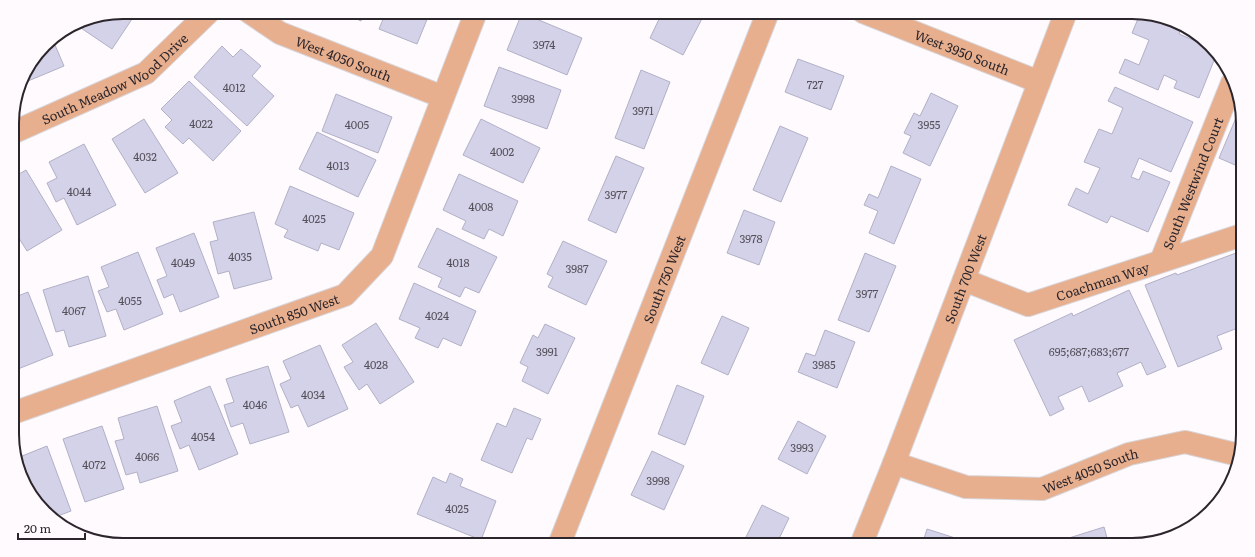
<svg xmlns="http://www.w3.org/2000/svg" width="1255" height="557" font-family="Literata,serif">
<style>
.building{fill:#d3d2e8;stroke:#b1b0c6}
.lines{fill:none;stroke-linecap:round;stroke-linejoin:round}
.minor-casing{stroke:#d8d4d8;stroke-width:24}
.minor{stroke:#e7af8d;stroke-width:22}
.labels{text-anchor:middle;dominant-baseline:central;stroke-width:3;stroke-linejoin:round;paint-order:stroke}
.number-label{font-size:11px;fill:#56505b}
.street-label{font-size:13px;fill:#2c252c;stroke:#fefafe}
.rim{fill:none;stroke:#2c252c;stroke-width:2}
</style>
<rect width="100%" height="100%" fill="#fefafe"/>
<path class="building" d="M123 12H127L134 16 112 49 75 24 81 20Z
M340 12H364L361 21Z
M386 12H430L417 44 379 29Z
M665 12 705 13 683 55 650 38 661 15 663 16Z
M522 13 582 38 567 75 507 50Z
M1140 14 1175 21 1182 26 1179 34 1210 47 1217 53 1199 98 1174 88 1177 81 1164 75 1158 90 1119 73 1125 59 1139 65 1149 40 1132 33Z
M52 38 64 66 28 81 24 73 50 40Z
M222 46 233 57 241 49 261 66 252 76 274 96 247 126 194 77Z
M798 59 844 76 831 110 785 92Z
M499 67 561 90 547 129 484 106Z
M641 70 670 82 644 149 615 138Z
M189 81 241 131 213 161 189 138 183 144 165 127 172 120 161 109Z
M1115 87 1193 122 1171 172 1139 158 1131 177 1139 180 1143 171 1170 182 1148 232 1111 216 1107 223 1068 205 1076 188 1088 194 1100 168 1084 162 1099 129 1112 134 1123 108 1108 101Z
M931 93 958 106 930 166 903 153 911 136 904 133 914 113 920 116Z
M336 94 392 117 378 153 322 131Z
M1241 106 1242 109V168L1219 158Z
M144 119 178 173 145 193 112 139Z
M481 119 540 148 523 183 463 155Z
M780 126 808 138 781 202 753 190Z
M317 132 376 160 358 197 299 169Z
M84 144 116 205 77 225 64 198 56 202 47 183 57 178 49 162Z
M616 156 644 168 616 233 588 220Z
M891 166 921 179 894 244 869 233 878 211 864 205 869 194 878 198Z
M26 170 62 230 27 251 12 227V178Z
M459 174 518 201 503 236 489 229 484 239 462 229 466 221 443 210Z
M290 186 354 213 339 250 321 243 318 251 284 237 288 230 275 224Z
M744 210 775 222 759 265 727 253Z
M254 212 272 279 234 289 229 271 218 274 210 242 218 240 213 222Z
M437 228 497 257 479 293 465 287 460 297 438 287 442 278 418 267Z
M194 233 219 297 180 312 173 294 164 298 157 280 167 276 156 248Z
M563 241 607 261 586 305 548 287 553 277 547 274Z
M138 252 163 314 124 330 116 309 107 312 98 291 109 287 101 267Z
M1242 252 1243 326 1217 336 1222 349 1178 367 1145 285 1176 273 1177 275 1236 253 1237 254Z
M865 253 896 266 869 332 838 320Z
M88 276 106 336 69 347 64 330 56 332 43 290Z
M414 283 476 311 461 346 443 338 438 348 415 338 420 328 399 319Z
M1129 290 1166 367 1147 375 1141 362 1117 373 1123 386 1089 402 1082 386 1058 397 1064 409 1050 416 1014 340 1072 313 1073 316Z
M28 292 53 355 13 371V298Z
M722 316 749 328 728 375 701 363Z
M376 323 414 382 380 404 367 384 359 390 344 367 353 362 342 345Z
M545 324 575 338 548 394 522 381 528 367 520 363 533 335 538 338Z
M825 330 855 342 837 388 798 372 806 353 815 356Z
M320 345 348 409 308 427 298 405 291 408 280 384 291 379 283 361Z
M268 366 289 432 250 444 243 423 231 427 224 405 234 402 226 379Z
M677 385 704 396 685 445 658 434Z
M210 386 238 454 199 470 189 445 180 449 171 426 182 422 174 401Z
M157 406 178 471 140 483 137 472 126 475 115 441 124 439 118 418Z
M514 408 541 419 532 440 527 438 512 473 481 460 497 423 506 427Z
M798 421 826 436 807 474 778 459Z
M102 426 124 489 85 502 63 439Z
M47 446 71 511 55 517 35 502 17 458Z
M652 451 684 466 664 510 631 495Z
M450 473 463 479 460 486 496 501 481 540 417 514 433 477 446 483Z
M762 505 789 518 776 545H742Z
M1104 527 1109 545H1054L1053 543Z
M927 529 977 545H922Z
M611 539 624 545H609Z"/>
<g class="lines">
<defs>
<g id="minor">
<path id="s1" d="M249 12 280 33 443 97"/>
<path id="s2" d="M863 12 1039 82"/>
<path id="s3" d="M12 133 146 73 209 12"/>
<path id="s4" d="M1161 261 1232 83"/>
<path id="s5" d="M964 280 1028 305 1242 235"/>
<path id="s6" d="M13 413 345 295 382 256 476 12"/>
<path id="s7" d="M894 463 966 487 1042 489 1129 454 1185 442 1239 455"/>
<path id="s8" d="M559 545 768 12"/>
<path id="s9" d="M861 545 894 463 1066 12"/>
</g>
</defs>
<use href="#minor" class="minor-casing"/>
<use href="#minor" class="minor"/>
</g>
<g class="labels">
<g class="number-label">
<text x="544" y="44">3974</text>
<text x="815" y="84">727</text>
<text x="234" y="87">4012</text>
<text x="523" y="98">3998</text>
<text x="643" y="110">3971</text>
<text x="201" y="123">4022</text>
<text x="357" y="124">4005</text>
<text x="929" y="124">3955</text>
<text x="502" y="151">4002</text>
<text x="145" y="156">4032</text>
<text x="338" y="165">4013</text>
<text x="79" y="191">4044</text>
<text x="616" y="194">3977</text>
<text x="481" y="206">4008</text>
<text x="314" y="218">4025</text>
<text x="751" y="238">3978</text>
<text x="240" y="256">4035</text>
<text x="183" y="262">4049</text>
<text x="458" y="262">4018</text>
<text x="577" y="268">3987</text>
<text x="867" y="293">3977</text>
<text x="130" y="300">4055</text>
<text x="74" y="310">4067</text>
<text x="437" y="315">4024</text>
<text x="547" y="351">3991</text>
<text x="1089" y="351">695;687;683;677</text>
<text x="376" y="364">4028</text>
<text x="824" y="364">3985</text>
<text x="313" y="394">4034</text>
<text x="255" y="404">4046</text>
<text x="203" y="436">4054</text>
<text x="802" y="447">3993</text>
<text x="147" y="456">4066</text>
<text x="94" y="464">4072</text>
<text x="658" y="480">3998</text>
<text x="457" y="508">4025</text>
</g>
<g class="street-label">
<text stroke="none"><textPath href="#s2" startOffset="107">West 3950 South</textPath></text>
<text stroke="none"><textPath href="#s1" startOffset="106">West 4050 South</textPath></text>
<text stroke="none"><textPath href="#s3" startOffset="117">South Meadow Wood Drive</textPath></text>
<text stroke="none"><textPath href="#s4" startOffset="84">South Westwind Court</textPath></text>
<text stroke="none"><textPath href="#s8" startOffset="286">South 750 West</textPath></text>
<text stroke="none"><textPath href="#s9" startOffset="286">South 700 West</textPath></text>
<text stroke="none"><textPath href="#s5" startOffset="147">Coachman Way</textPath></text>
<text stroke="none"><textPath href="#s6" startOffset="298">South 850 West</textPath></text>
<text stroke="none"><textPath href="#s7" startOffset="204">West 4050 South</textPath></text>
</g>
</g>
<path d="M0 0H1255V557H0ZM123 19H1132A104 104 0 0 1 1236 123V434A104 104 0 0 1 1132 538H123A104 104 0 0 1 19 434V123A104 104 0 0 1 123 19Z" fill="#fefafe" fill-rule="evenodd"/>
<path class="rim" d="M123 19H1132A104 104 0 0 1 1236 123V434A104 104 0 0 1 1132 538H123A104 104 0 0 1 19 434V123A104 104 0 0 1 123 19Z"/>
<path d="M18 533v6h67v-6" fill="none" stroke="#2c252c" stroke-width="2"/>
<text x="24" y="533" font-size="12" fill="#2c252c" stroke="#fefafe" stroke-width="3" paint-order="stroke">20 m</text>
</svg>
